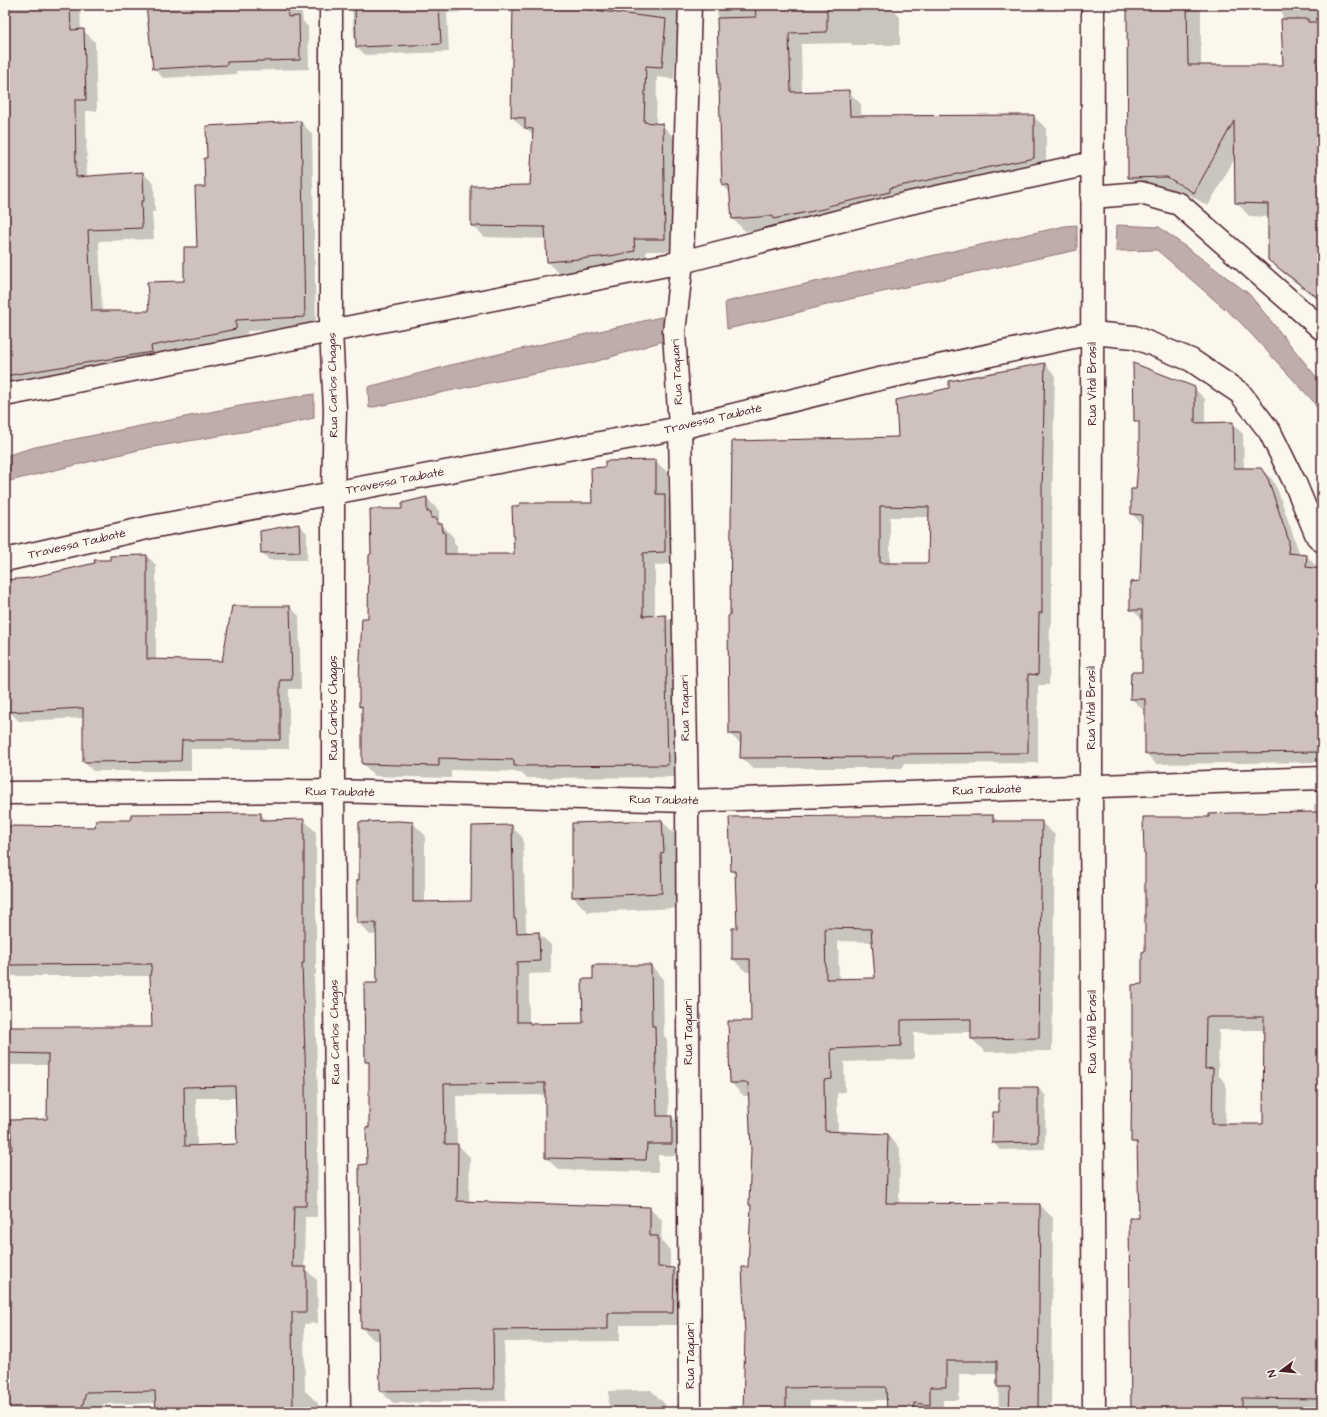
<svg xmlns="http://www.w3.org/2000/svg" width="1327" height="1417" font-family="'Architects Daughter',sans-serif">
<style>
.water{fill:#bfadaa;stroke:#907477}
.shadow{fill:#0003;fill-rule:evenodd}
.building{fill:#cfc2bc;stroke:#4a1f2b;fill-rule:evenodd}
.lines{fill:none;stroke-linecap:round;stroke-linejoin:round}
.minor-casing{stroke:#4a1f2b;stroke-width:25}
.tertiary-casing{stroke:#4a1f2b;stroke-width:25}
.minor{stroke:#fbf7ec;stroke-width:22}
.tertiary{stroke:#fbf7ec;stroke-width:22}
.labels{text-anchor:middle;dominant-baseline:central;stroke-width:3;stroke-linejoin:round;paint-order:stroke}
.street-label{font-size:12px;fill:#4a1f2b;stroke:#fbf7ec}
</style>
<rect width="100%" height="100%" fill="#fbf7ec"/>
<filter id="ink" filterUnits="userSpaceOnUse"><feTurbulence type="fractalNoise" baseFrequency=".025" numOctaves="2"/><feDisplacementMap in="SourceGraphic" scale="8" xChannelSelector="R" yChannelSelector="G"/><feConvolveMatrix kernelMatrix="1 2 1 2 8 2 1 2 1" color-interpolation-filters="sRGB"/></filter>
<g filter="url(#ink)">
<path class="water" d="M1077 225V250L850 299 784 316 727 329 725 302 1065 226Z
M1117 225 1159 227 1249 294 1322 384V418L1313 401 1240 322 1157 250 1116 251Z
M674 314 673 338 591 363 468 387 369 408 368 387 451 365Z
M314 394V418L278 426 147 448 5 482V456L35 447 245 405Z"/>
<path class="shadow" d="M5 5H80L81 31 83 30 95 42 97 111H86L87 177 143 173 154 184 155 212H152L154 239 99 241 102 312H150L185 282 198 248 207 188 208 159 301 122 312 134 316 328 247 331V341L5 386Z
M148 5H301L303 21 308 27 309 69 236 71V74L163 78 154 68Z
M352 5H460V12L447 13 449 52 365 55 357 47V40L354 37Z
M514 5H679L674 79 657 77 656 124 662 125 674 137 677 251H646L647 263 622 268 560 274 548 262 547 239 484 237 472 225 531 186 533 135 527 129H524L512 117Z
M717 5H888L900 17V45H852L851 43 801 44 802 93 848 91 861 104V117L1033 116 1046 128V170L784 228 745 231 733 219 731 194 723 185Z
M1128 5H1322V303L1283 273 1269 259V217L1249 216 1236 202 1235 158 1208 206 1182 191H1143L1129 177ZM1201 8 1282 11 1284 66H1201Z
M1045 364 1055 375 1052 502V623L1050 624 1049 685H1038V763L903 764V768H752L741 757V744L730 734 900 438 950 389ZM890 517H930L929 564H890Z
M1194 388 1205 399V424L1232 423 1243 434 1244 469H1261L1272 479 1278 491 1299 552V555L1307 556 1317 567V570H1322V762L1156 764 1146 753V709H1142L1131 698 1143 673V620L1131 609 1141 582 1142 525 1132 514 1137 490 1140 450V425L1135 420Z
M656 461 668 473V498L677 507V564L655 565V617L666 616 678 629 680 777 527 778 521 772 451 770V778L375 776 363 764V709L360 706 369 619 372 555 403 510 427 498 439 511V521L454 538V544L457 546V555H515Z
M299 525 307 533V560H269L262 552 261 532Z
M147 556 156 565V661L223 662 290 607 299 616 301 689H289V749H191V771H93L84 762V718L19 721 9 711 7 689 5 687V581L30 579 111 561Z
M1314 804H1322V1412H1132L1140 1219 1139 1148 1132 1141 1146 952 1210 818 1314 813ZM1219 1030H1265L1264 1125H1225L1226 1083 1218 1075Z
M260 814 267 820H304L316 832V975H314L318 1097 317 1217H305L304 1268 317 1280 318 1323 304 1324 305 1391 318 1403V1412H155V1403L103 1404V1412H7V1397L5 1395V1151H13L48 1120V1065H10L5 1060V1028H153L151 976H9L5 972V828H96L132 821ZM196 1098H236L238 1145 197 1147Z
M993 816 999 822H1041L1055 835 1052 1051 985 1052 972 1039V1032L914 1033V1059L844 1062 845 1092 837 1093 838 1133 887 1135 900 1148 899 1204 1040 1205 1053 1218 1051 1412H999L998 1374H959V1400H943V1412H888L887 1400 810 1401 809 1412H734V1406H744L752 1206 750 1204 752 1150 749 1096H744L731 1083 752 1022V972H746L733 959 738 929 736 876 732 871 730 818ZM838 941 873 942 876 979 839 980Z
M662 821 677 836 679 868H676L677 908 588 912 573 897Z
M413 823 425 835V903L472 902 511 826 523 838 526 929 528 933H538L551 945V973L529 974V1023L531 1025 584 1024 594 980V966H651L663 978 664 1036 667 1039 669 1117H671L684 1129V1156L658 1155V1172L559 1170 546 1158V1095L456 1096 457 1145H458L470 1157 469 1203 649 1208 662 1220 661 1241 670 1250V1268L673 1269 685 1281 684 1325H620V1341L504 1342 506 1401 393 1403 381 1391 380 1340H374L362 1328 370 1129V1065L366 1061 378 984V934L370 935 358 922 360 881Z
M1000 1088H1038L1046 1096 1045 1149 1000 1150 993 1142 1000 1113Z
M651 1390 665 1404V1412H590V1407H609V1391Z"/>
<path class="building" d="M146 5H287L288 17 299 16 300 60 227 62V65L153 69Z
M355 5H439L441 44 356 47Z
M513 5H553L666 19 662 67 646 66 644 122 663 124 665 239H634L635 251 610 256 547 262 545 227 471 226V186L530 185 533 129 525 128V118L511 117Z
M755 5H827V32L789 33 791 92 849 90 850 116 1034 115V158L890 188V192L828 206V208L773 219V216L732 219 729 185H722L717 18 756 17Z
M1127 5H1187L1188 65H1283L1281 19H1308V22H1322V64H1318L1319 118H1322V301L1268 260V204L1235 203 1234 121 1194 193 1167 177 1128 178Z
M70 6 71 30 84 29 86 100H75L76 177 143 172 144 201H141L142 228 88 230 92 311H149L147 282 184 281V247H197L195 187H205L204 158H207L206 126 301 121 305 317 236 320V329L151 346 152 352 5 376V7Z
M1045 363 1042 491V613H1039L1038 675 1028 674V753L893 754V757L740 758 741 734H729L728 616 730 615 732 441 898 437 896 400 949 388V381ZM880 506 929 507 928 563H880Z
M1133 363 1195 387V423L1233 422 1234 468H1261L1268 479 1289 541 1288 553 1307 555 1306 567 1322 569V752L1145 754V699H1130L1131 672H1142V610H1130V582L1140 581 1142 515 1131 514V489H1136L1139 450V421H1134Z
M656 460V494H665V552L643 553V616L666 615 667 677H666L668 765 514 766V760L439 758V766L362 764V706L359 707V679L362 618H368L369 555 371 554 370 509H402V503L427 497V512H431V518H437V524H442L443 532H445V554H514L512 506H519L520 503H592L591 468 605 467V461Z
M299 524 300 552 261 553 260 531Z
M147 555V659L222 661 232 606H290L292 680H280V740H182L181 761 83 762V708L8 712 6 680H5V580L30 578 95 563 94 560H110V556Z
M1322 812V1399L1242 1398V1412H1131L1129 1218H1139L1137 1142H1131L1132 1059V985L1142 984V952L1145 951V854H1144L1143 817H1209V814L1230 813ZM1206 1017H1264L1263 1124H1212L1213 1068 1205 1069Z
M261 813V820L304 819V963H302L306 1085H305L306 1206H294L292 1267H306V1312H292L293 1412H156L155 1391 86 1392 81 1412H6V1391H5V1150H12L10 1120 47 1119 48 1054 5 1053V1027H152L150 976 152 964 5 965V826L95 827 96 820H131V814ZM235 1086 237 1144 185 1146 184 1087Z
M993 815V821H1042L1039 1038 971 1039V1019L901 1020V1046L831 1049 832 1079 824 1080 825 1131 888 1134 886 1203 1040 1204 1038 1412H1009L1010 1387H997V1361H946V1387H930V1405L914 1403 913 1412H887L886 1387H838L786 1388V1412H743L745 1334 742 1267H748L751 1205H749L751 1150 748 1083H730L728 1021H751L750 959H732V928H737L735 871H731L729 817ZM825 928 871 929 875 978 826 979Z
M662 820 664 852 661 853 662 893 572 897V823Z
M398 821 413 822V902L471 901 472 826 512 825 514 919H516L517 933 539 932 540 961 517 962V1022H530V1024L583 1023 582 979H593V965H651L652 1026H655L657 1116H672V1144H647L646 1160 545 1158V1083L444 1084 445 1144H458L457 1201 650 1207V1236H658V1267L674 1268 673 1313H608V1329L493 1330 494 1389 380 1391 379 1328H361L359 1165 367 1164 366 1127 369 1128V1062H365L364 983H377L376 923H357V880H359V822Z
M999 1087H1038V1142L992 1143 993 1112H999Z"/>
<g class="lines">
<defs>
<path id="minor" d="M331 5V331L335 409 333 492V791L339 1412
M690 5 682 262 674 332 680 428 687 801 690 1412
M1092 197 1141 193 1179 204 1322 329
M5 395 682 262 905 204 1093 163
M5 560 151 527 680 428 879 379 1092 333 1134 337 1191 360 1240 393 1270 432 1295 483 1317 536 1322 541
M5 793 333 791 687 801 1322 778"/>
<path id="tertiary" d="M1093 5 1091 786 1094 1412"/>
</defs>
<use href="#minor" class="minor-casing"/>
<use href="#tertiary" class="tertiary-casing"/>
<use href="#minor" class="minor"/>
<use href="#tertiary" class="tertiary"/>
</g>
</g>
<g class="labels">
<g class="street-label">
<text transform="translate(677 372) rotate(-93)">Rua Taquari</text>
<text transform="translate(1092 384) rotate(-90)">Rua Vital Brasil</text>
<text transform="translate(333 385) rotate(-91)">Rua Carlos Chagas</text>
<text transform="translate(713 419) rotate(-13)">Travessa Taubaté</text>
<text transform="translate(395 481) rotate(-11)">Travessa Taubaté</text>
<text transform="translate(77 544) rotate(-13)">Travessa Taubaté</text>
<text transform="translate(333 708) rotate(-90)">Rua Carlos Chagas</text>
<text transform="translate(685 708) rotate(-91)">Rua Taquari</text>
<text transform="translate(1091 708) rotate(-90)">Rua Vital Brasil</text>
<text transform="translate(987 790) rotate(-2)">Rua Taubaté</text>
<text transform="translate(340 792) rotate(1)">Rua Taubaté</text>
<text transform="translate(664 800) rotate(1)">Rua Taubaté</text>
<text transform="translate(335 1032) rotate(-91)">Rua Carlos Chagas</text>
<text transform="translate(688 1032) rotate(-90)">Rua Taquari</text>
<text transform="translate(1092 1032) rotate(-90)">Rua Vital Brasil</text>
<text transform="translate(690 1356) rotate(-90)">Rua Taquari</text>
</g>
</g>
<rect width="1327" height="1417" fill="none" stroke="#fbf7ec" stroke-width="20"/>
<rect x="10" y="10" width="1307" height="1397" fill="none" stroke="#4a1f2b" stroke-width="1.5" filter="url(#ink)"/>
<g transform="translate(1281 1371) rotate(254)" stroke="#fbf7ec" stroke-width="3" paint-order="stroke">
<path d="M0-3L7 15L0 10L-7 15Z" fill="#4a1f2b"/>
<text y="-6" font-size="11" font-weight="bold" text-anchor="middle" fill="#4a1f2b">N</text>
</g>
</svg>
